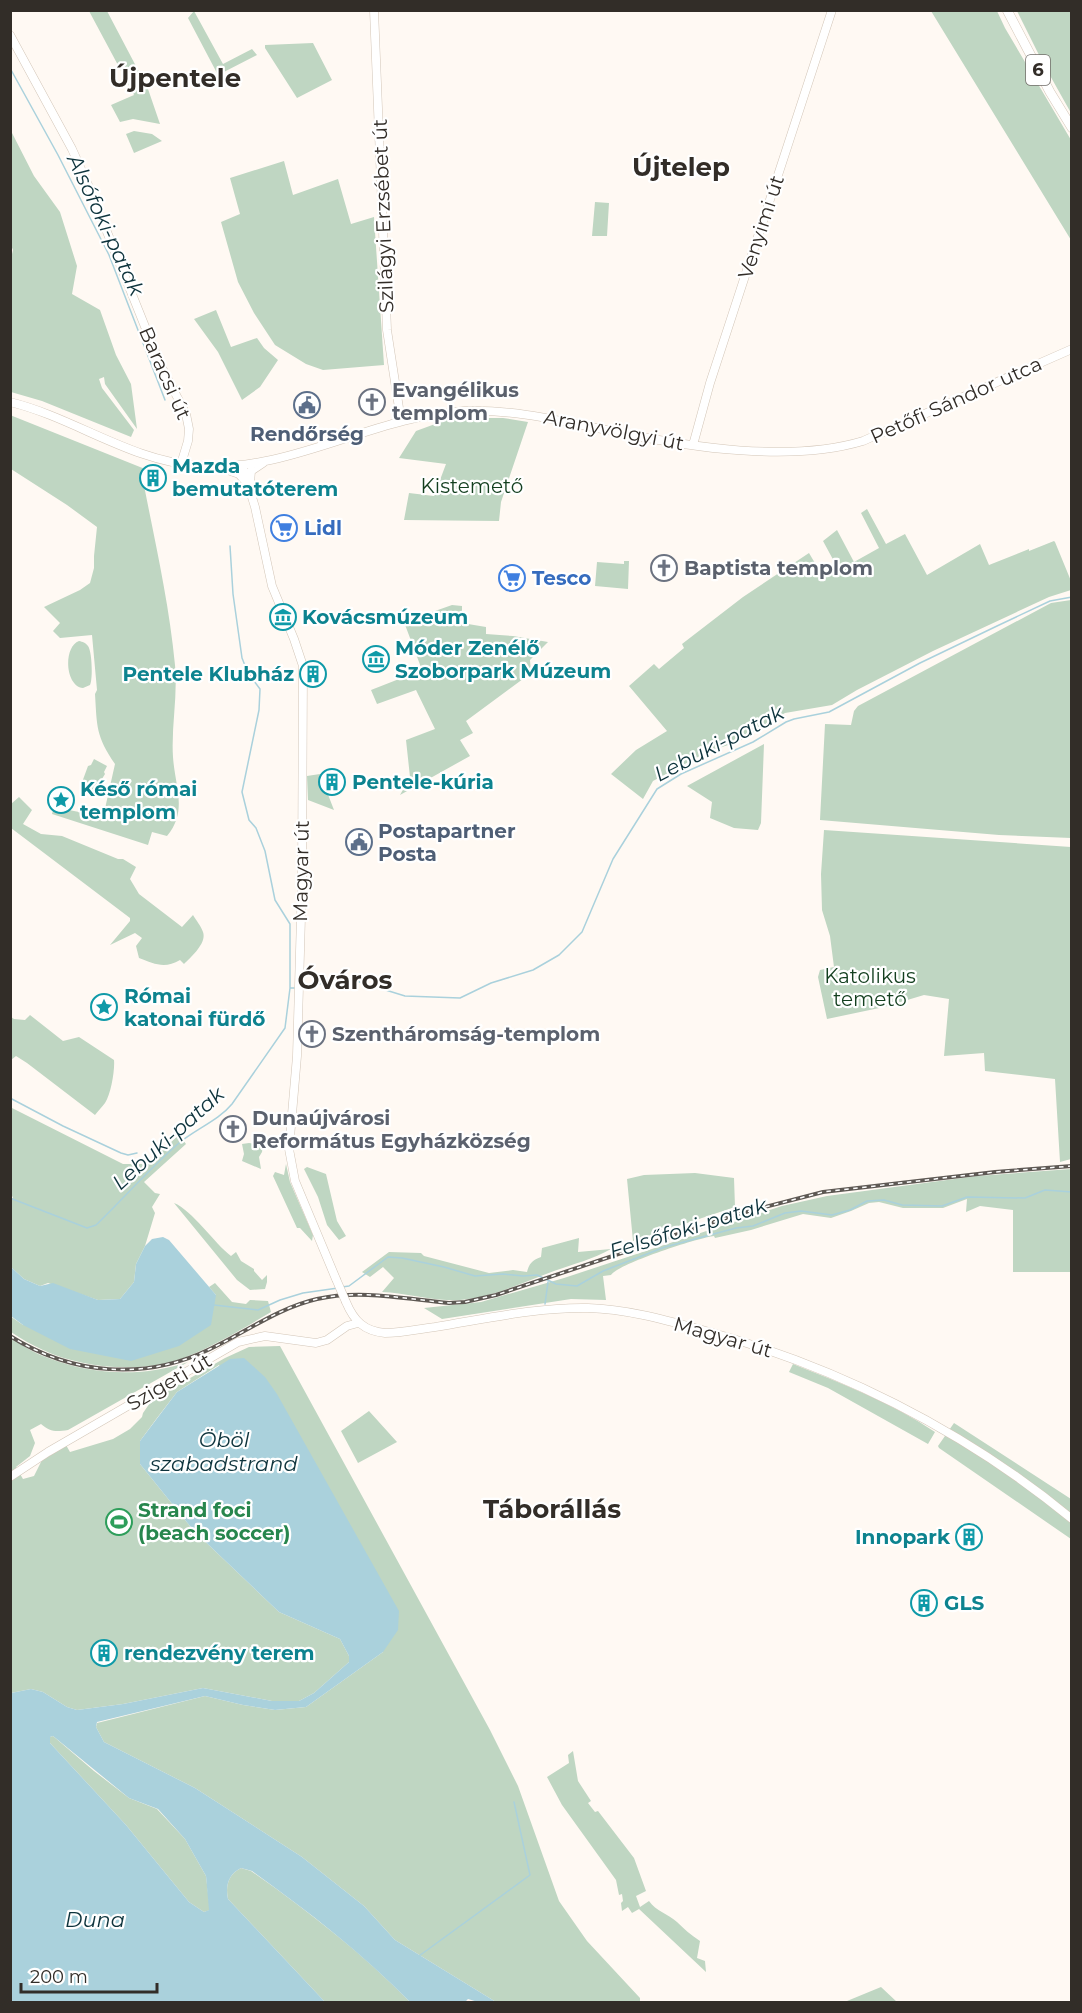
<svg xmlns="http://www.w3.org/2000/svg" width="1082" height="2013" font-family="Montserrat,sans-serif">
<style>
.green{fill:#bfd6c2}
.water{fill:#aad1dc;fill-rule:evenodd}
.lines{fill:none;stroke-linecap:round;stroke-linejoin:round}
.stream{stroke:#aad1dc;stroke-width:1.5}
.secondary-casing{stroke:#d3c6b8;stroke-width:9}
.primary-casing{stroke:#d3c6b8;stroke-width:10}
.secondary{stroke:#fff;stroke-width:8}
.primary{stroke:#fff;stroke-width:9}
.rail-casing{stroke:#5e5954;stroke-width:4}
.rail{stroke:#fff;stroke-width:1.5;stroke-dasharray:4.5;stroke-linecap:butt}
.secondary-bridge-casing{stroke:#d3c6b8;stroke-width:9;stroke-linecap:butt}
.secondary-bridge{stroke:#fff;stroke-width:8}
.labels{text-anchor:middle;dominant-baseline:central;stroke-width:4.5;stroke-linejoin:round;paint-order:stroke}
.shield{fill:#fff;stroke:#706c68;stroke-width:1.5}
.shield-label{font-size:18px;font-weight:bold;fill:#322d28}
.street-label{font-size:20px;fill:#322d28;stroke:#fff}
.worship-label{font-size:20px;font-weight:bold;fill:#5b616d;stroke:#fff;text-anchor:start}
.service-label{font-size:20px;font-weight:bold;fill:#4e5e75;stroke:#fff}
.culture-label{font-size:20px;font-weight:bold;fill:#0d838f;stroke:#fff;text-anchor:start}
.park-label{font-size:20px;fill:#133f1f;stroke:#fff}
.shop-label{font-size:20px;font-weight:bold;fill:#366cbe;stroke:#fff;text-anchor:start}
.leisure-label{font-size:20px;font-weight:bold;fill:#27864d;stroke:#fff;text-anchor:start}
.water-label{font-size:21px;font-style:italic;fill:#0d333c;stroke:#fff}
.district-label{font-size:26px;font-weight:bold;fill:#322d28;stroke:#fff}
</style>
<rect width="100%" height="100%" fill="#fff9f3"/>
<path class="green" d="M89 11H107L148 89 160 124 133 119 120 122 111 105 134 95Z
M194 11 223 64 252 49 257 55 218 75 188 18Z
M931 11H997L1005 28 1071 140V240Z
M1017 11H1071V113L1043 63Z
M313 43 332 80 297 98 265 48V45Z
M11 131 34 176 60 212 77 266 72 294 100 310 116 355 131 384 137 429 105 384 104 377 99 379 102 388 134 430 131 437 42 401 11 392 10 262 13 250 10 243Z
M134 131 152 134 162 141 134 153 126 134Z
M284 161 293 195 338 179 351 224 374 217 384 365 323 370 306 364 275 345 254 313 238 282 221 222 240 214 230 178Z
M595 202 609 203 607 236H592Z
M216 310 231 347 257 338 264 348 278 360 260 387 242 400 218 352 194 319Z
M10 415 145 469 142 475C154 538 169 601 175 665 178 696 171 727 173 757 175 787 188 811 167 836L152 832 148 845 52 814 54 807 84 813H104L115 764C96 736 97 727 95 694L97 690 92 635 60 638 53 631 60 623 44 607 80 590 90 583 94 568V556L97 527 67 505 11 469Z
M478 418H503L528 422 501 502 499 521 404 520 409 493 434 496 446 464 399 458 416 431 446 420Z
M867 509 886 544 905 534 927 575 980 544 989 565 1029 549V551L1054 541 1055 542 1071 581V590L1049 597 933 651 857 690 832 705 785 713 738 742 709 751 653 781 643 799 611 774 636 750 667 731 629 686 654 664 659 669 684 648 682 644 743 597 809 553 822 575 836 565 823 541 837 530 854 562 879 548 861 513Z
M624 561H629L628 589 595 586 597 562 624 564Z
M1071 600V838L999 835 820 820 825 724 851 725 854 711 858 706 1051 603Z
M452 605 462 606V623L486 627V634L513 636 548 642 530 660 531 673 466 721 473 733 460 740 470 756 400 795 410 777 406 740 435 729 416 690 377 704 371 690 422 670 404 622Z
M79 641C83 642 85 642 88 646 92 651 93 679 90 685L83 688C65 686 63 647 79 641Z
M764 744 761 823 758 830 734 828 710 818 712 802 687 786Z
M94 759 107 766 104 772 105 774 94 792 81 785 88 766 91 765Z
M320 774 334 810 308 800 307 776Z
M19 797 32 810 23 824 41 834 62 836 118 859H123L136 867 130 879 139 894 182 927 193 915C196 920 201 926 203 932 207 943 191 957 184 964L180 960C165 969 154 964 139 958L136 946 142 938 135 933 110 945 130 921V918L11 828V804Z
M824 830 1071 847V1159L1060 1162 1055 1079 985 1071 984 1053 944 1056 949 999 924 995 884 1007 827 1019 818 977 820 970 834 967 830 936 822 910 821 874Z
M30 1015 63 1041 79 1037 114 1060C115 1070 111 1094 105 1103 102 1107 98 1111 95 1115L27 1063 16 1056 11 1060V1017L14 1019 25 1020Z
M10 1107 123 1164H146L179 1135 186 1144 144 1182 155 1193 160 1194 152 1207 155 1213 145 1246 136 1264 134 1282 120 1299 98 1300 48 1283 40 1286 24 1279 11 1267 10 1201 13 1198 10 1191Z
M249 1143 263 1145 262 1152 259 1157 261 1169 242 1161 244 1154 242 1144Z
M286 1164 290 1182 313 1235 312 1241 300 1228H297L273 1176 275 1172 284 1175Z
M307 1167 326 1174 337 1221 346 1236 339 1240 327 1225 318 1197 304 1169Z
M1071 1169V1272H1013V1210L980 1206 966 1212 967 1199 943 1208H903L879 1202 869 1203 851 1211 831 1218 803 1214 751 1230 715 1238 714 1236C698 1238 620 1263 611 1275L603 1276 606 1300 571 1299 442 1319 424 1308 481 1302 564 1278 782 1206 827 1196 977 1176Z
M695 1173 734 1178 735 1207 633 1241 627 1179 644 1175Z
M174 1203C192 1210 214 1243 231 1256L236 1252 241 1261 254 1269V1271L262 1280 267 1275V1282L265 1289 250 1290 237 1280Z
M579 1238 578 1252 611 1249C593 1259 574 1264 554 1271 521 1283 484 1302 447 1300 425 1299 404 1293 382 1292L394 1278 383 1267 370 1277 362 1272 389 1252 421 1253 424 1256 489 1273 513 1270 527 1272C529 1264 532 1260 541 1257L542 1248Z
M215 1283 232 1302 246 1304 250 1300 268 1301 271 1312C244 1328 216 1345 186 1357 143 1374 84 1369 43 1350 32 1345 21 1339 11 1332L10 1316 23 1325 216 1295 209 1287Z
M11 1338C21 1344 32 1352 43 1356 90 1375 141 1378 188 1362L68 1430C56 1432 50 1432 41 1424L30 1430 35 1443 30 1456 16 1467 23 1479 34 1476 42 1460 66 1445 70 1452 113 1439 130 1429 142 1417 143 1413 152 1400 225 1358 249 1347 280 1346 490 1730 518 1786 559 1901 587 1941 640 1998V2002H496L395 1940 364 1906 302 1857 195 1788 104 1742 96 1727 97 1723 205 1696 243 1705 275 1710 306 1707 383 1652 219 1365 177 1392 157 1418 140 1441V1464L194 1531 279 1612 340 1639 349 1656V1662L314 1693 299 1701H272L203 1688 123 1704 77 1710 67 1707 43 1692 31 1689 11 1693Z
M793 1364C841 1383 892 1403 935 1432L928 1444 828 1388 789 1372Z
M369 1411 397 1442 358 1463 341 1431Z
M954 1423 1071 1499V1539L939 1448 938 1446Z
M53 1736 94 1771 129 1798 157 1809 185 1839 206 1876 210 1910 204 1912 189 1902 126 1825 50 1743V1737Z
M573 1751 578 1781 591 1801 588 1803 595 1812 598 1811 634 1858 646 1891 636 1896 640 1907 649 1901C656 1911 668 1914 677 1922 684 1929 691 1935 700 1941L697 1958 705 1961 706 1972 639 1909 632 1913 628 1907 622 1911 621 1903 623 1901 622 1894 619 1895 616 1880 562 1805 547 1777 569 1763 568 1755Z
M241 1868 251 1871C308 1911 362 1953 410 2002H325L228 1899C225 1885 229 1874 241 1868Z
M881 1987 897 2002H830L847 2001Z"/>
<path class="water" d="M163 1237 169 1240 216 1295 211 1325 179 1346 131 1361 70 1349 23 1325 11 1316V1267L24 1279 40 1286 53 1283 98 1300 120 1299 134 1282 136 1264 145 1246 152 1239Z
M244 1358 265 1377 277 1394 399 1611 398 1630 383 1652 306 1707 275 1710 243 1705 205 1696 97 1722 96 1727 104 1742 195 1788 302 1857 364 1906 395 1940 496 2002H478L468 1999 465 2002H410C362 1953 308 1911 252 1871L241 1868C229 1874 225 1885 228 1899L325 2002H11V1693L31 1689 43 1692 67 1707 77 1710 123 1704 203 1688 272 1701H299L314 1693 349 1662V1656L340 1639 279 1612 194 1531 140 1464V1441L177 1392 230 1359ZM53 1736 129 1798 158 1809 185 1839 206 1876 209 1910 204 1912 189 1902 126 1825 50 1743V1737Z"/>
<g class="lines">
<path class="stream" d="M10 68 58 155 109 255 165 400
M230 546 233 594 242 658 248 673 260 689 259 710 242 792 249 820 256 828 265 851 275 900 290 924V988
M315 985 335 980 350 979 405 996 460 998 491 983 533 970 559 955 582 932 613 859 657 789 681 774 753 742 786 722 794 719 829 712 920 663 997 626 1050 601 1072 597
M10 1098 63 1126 121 1153 128 1155 137 1153
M10 1198 87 1228 96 1225C124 1198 150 1168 179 1143 196 1129 219 1120 232 1104L285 1028 290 988H294
M342 1287 349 1286 388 1257 402 1258 444 1267 475 1276 503 1274 523 1276 537 1275 556 1284 577 1286 603 1271 665 1247 736 1228 753 1226 785 1213 801 1211 832 1215 850 1210 867 1201 884 1200 902 1205 942 1206 967 1197 1025 1198 1045 1190 1072 1192
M545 1304 548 1282
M214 1305 258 1310 280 1300 303 1293 338 1288
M419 1956 530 1875 514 1802
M629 2002H633"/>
<defs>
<path id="secondary" d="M374 10 387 330 401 421
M10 35 72 149 89 187 160 364 186 414 189 429 188 441 181 464
M10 402C75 418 130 461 199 466 290 473 373 416 464 411 516 409 565 422 616 432 690 447 790 463 863 441L1072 349
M693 445 710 383 832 10
M242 465 255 507 272 586 294 639 303 666 302 882 297 1056 289 1149 295 1181 336 1279
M222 468 239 474 245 481
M250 483 251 471 263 463
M346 1302C354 1321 364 1331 385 1333 402 1333 418 1329 435 1327 485 1319 537 1307 588 1308 625 1309 662 1319 699 1329 834 1365 963 1429 1072 1519
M10 1477 48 1452 238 1342 265 1336 316 1343 327 1340 347 1326 358 1323"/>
<path id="primary" d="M1007 10 1050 92 1072 128"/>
</defs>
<use href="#secondary" class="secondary-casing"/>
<use href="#primary" class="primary-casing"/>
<use href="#secondary" class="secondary"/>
<use href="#primary" class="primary"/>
<defs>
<path id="rail" d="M10 1336C72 1375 145 1381 210 1349 246 1332 278 1308 317 1299 360 1289 406 1299 449 1303L465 1302 496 1295 738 1214 823 1192 995 1172 1072 1166"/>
</defs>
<use href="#rail" class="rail-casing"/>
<use href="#rail" class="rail"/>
<defs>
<path id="secondary-bridge" d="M336 1279 346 1302"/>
</defs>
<use href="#secondary-bridge" class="secondary-bridge-casing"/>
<use href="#secondary-bridge" class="secondary-bridge"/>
</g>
<defs>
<symbol id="church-ring" viewBox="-11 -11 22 22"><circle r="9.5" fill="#fff" stroke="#6b7280" stroke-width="1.5"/><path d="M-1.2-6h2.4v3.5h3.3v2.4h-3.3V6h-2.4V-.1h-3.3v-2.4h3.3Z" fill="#6b7280"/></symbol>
<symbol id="civic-ring" viewBox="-11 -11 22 22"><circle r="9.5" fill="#fff" stroke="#5c6f8a" stroke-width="1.5"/><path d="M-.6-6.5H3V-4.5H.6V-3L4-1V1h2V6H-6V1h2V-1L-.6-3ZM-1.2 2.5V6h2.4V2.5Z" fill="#5c6f8a"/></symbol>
<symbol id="building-ring" viewBox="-11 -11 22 22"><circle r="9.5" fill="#fff" stroke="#0f9aa8" stroke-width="1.5"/><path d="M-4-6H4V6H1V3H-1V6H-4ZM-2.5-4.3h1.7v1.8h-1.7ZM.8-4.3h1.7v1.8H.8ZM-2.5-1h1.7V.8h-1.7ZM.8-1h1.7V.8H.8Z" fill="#0f9aa8"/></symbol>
<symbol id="supermarket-ring" viewBox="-11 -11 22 22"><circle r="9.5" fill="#fff" stroke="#3f7fe0" stroke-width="1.5"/><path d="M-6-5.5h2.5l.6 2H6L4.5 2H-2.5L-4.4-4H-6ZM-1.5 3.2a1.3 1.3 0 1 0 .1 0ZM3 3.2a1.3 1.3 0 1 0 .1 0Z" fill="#3f7fe0"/></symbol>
<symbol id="museum-ring" viewBox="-11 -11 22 22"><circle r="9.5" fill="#fff" stroke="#0f9aa8" stroke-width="1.5"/><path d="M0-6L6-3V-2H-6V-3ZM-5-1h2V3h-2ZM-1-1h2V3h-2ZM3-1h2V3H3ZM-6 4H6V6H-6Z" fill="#0f9aa8"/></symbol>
<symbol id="sight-ring" viewBox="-11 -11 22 22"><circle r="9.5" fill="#fff" stroke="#0f9aa8" stroke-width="1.5"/><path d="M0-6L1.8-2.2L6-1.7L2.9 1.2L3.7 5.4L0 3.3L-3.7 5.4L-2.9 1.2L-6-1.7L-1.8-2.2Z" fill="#0f9aa8"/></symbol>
<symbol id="stadium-ring" viewBox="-11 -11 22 22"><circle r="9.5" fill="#fff" stroke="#2e9e5b" stroke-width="1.5"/><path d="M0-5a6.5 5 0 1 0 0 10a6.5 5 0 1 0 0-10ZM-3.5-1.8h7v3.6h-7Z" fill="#2e9e5b"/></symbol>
</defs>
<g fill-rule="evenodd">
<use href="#church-ring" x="357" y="387" width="30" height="30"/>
<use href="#civic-ring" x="292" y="390" width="30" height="30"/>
<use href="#building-ring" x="138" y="463" width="30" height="30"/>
<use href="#supermarket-ring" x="269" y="513" width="30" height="30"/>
<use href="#church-ring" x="649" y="553" width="30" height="30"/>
<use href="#supermarket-ring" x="497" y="563" width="30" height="30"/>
<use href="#museum-ring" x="268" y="602" width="30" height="30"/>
<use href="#museum-ring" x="361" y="644" width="30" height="30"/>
<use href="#building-ring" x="298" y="659" width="30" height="30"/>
<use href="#building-ring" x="317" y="767" width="30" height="30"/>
<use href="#sight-ring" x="46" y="785" width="30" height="30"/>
<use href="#civic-ring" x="344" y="827" width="30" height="30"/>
<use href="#sight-ring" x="89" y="992" width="30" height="30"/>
<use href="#church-ring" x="297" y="1019" width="30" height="30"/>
<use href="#church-ring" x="218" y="1114" width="30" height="30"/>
<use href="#stadium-ring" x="104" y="1507" width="30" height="30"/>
<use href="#building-ring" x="954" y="1522" width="30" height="30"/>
<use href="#building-ring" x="909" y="1588" width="30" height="30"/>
<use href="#building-ring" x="89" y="1638" width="30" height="30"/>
</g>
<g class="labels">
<rect class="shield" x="1026" y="55" width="24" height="30" rx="4.5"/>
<g class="shield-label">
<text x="1038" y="70">6</text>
</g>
<g class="street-label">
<text transform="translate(383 216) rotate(-92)">Szilágyi Erzsébet út</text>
<text transform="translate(761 227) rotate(-72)">Venyimi út</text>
<text transform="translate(165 373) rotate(66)">Baracsi út</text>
<text transform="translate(956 400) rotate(-24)">Petőfi Sándor utca</text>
<text transform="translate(614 430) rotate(11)">Aranyvölgyi út</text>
<text transform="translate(301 871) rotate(-89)">Magyar út</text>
<text transform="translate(723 1337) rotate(16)">Magyar út</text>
<text transform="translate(169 1382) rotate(-30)">Szigeti út</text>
</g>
<g class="worship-label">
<text x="392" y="390">Evangélikus<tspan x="392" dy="23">templom</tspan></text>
<text x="684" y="568">Baptista templom</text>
<text x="332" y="1034">Szentháromság-templom</text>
<text x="252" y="1118">Dunaújvárosi<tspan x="252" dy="23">Református Egyházközség</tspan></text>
</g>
<g class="service-label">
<text x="307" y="434">Rendőrség</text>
<text x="378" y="831" text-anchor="start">Postapartner<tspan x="378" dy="23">Posta</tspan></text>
</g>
<g class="culture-label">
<text x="172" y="466">Mazda<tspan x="172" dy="23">bemutatóterem</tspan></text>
<text x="302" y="617">Kovácsmúzeum</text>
<text x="395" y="648">Móder Zenélő<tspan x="395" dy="23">Szoborpark Múzeum</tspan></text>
<text x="294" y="674" text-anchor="end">Pentele Klubház</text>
<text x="352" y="782">Pentele-kúria</text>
<text x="80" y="789">Késő római<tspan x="80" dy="23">templom</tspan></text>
<text x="124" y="996">Római<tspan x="124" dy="23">katonai fürdő</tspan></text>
<text x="950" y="1537" text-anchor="end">Innopark</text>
<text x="944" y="1603">GLS</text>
<text x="124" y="1653">rendezvény terem</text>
</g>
<g class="park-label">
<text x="472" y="486">Kistemető</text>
<text x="870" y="976">Katolikus<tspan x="870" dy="23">temető</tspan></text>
</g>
<g class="shop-label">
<text x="304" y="528">Lidl</text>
<text x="532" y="578">Tesco</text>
</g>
<g class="leisure-label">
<text x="138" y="1510">Strand foci<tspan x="138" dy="23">(beach soccer)</tspan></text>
</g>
<g class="water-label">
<text transform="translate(106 225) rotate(65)">Alsófoki-patak</text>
<text transform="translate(719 743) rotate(-27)">Lebuki-patak</text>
<text transform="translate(168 1138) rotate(-42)">Lebuki-patak</text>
<text transform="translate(688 1228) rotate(-17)">Felsőfoki-patak</text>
<text x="224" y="1439">Öböl<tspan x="224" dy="24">szabadstrand</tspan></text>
<text x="95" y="1919">Duna</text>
</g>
<g class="district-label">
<text x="175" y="78">Újpentele</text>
<text x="681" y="167">Újtelep</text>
<text x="345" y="980">Óváros</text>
<text x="552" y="1509">Táborállás</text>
</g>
</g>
<rect width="1082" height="2013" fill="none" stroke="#322d28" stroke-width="24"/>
<path d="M21 1983v9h136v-9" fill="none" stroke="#322d28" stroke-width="3"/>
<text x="30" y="1983" font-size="18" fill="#322d28" stroke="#ffffff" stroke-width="4.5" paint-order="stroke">200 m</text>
</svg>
